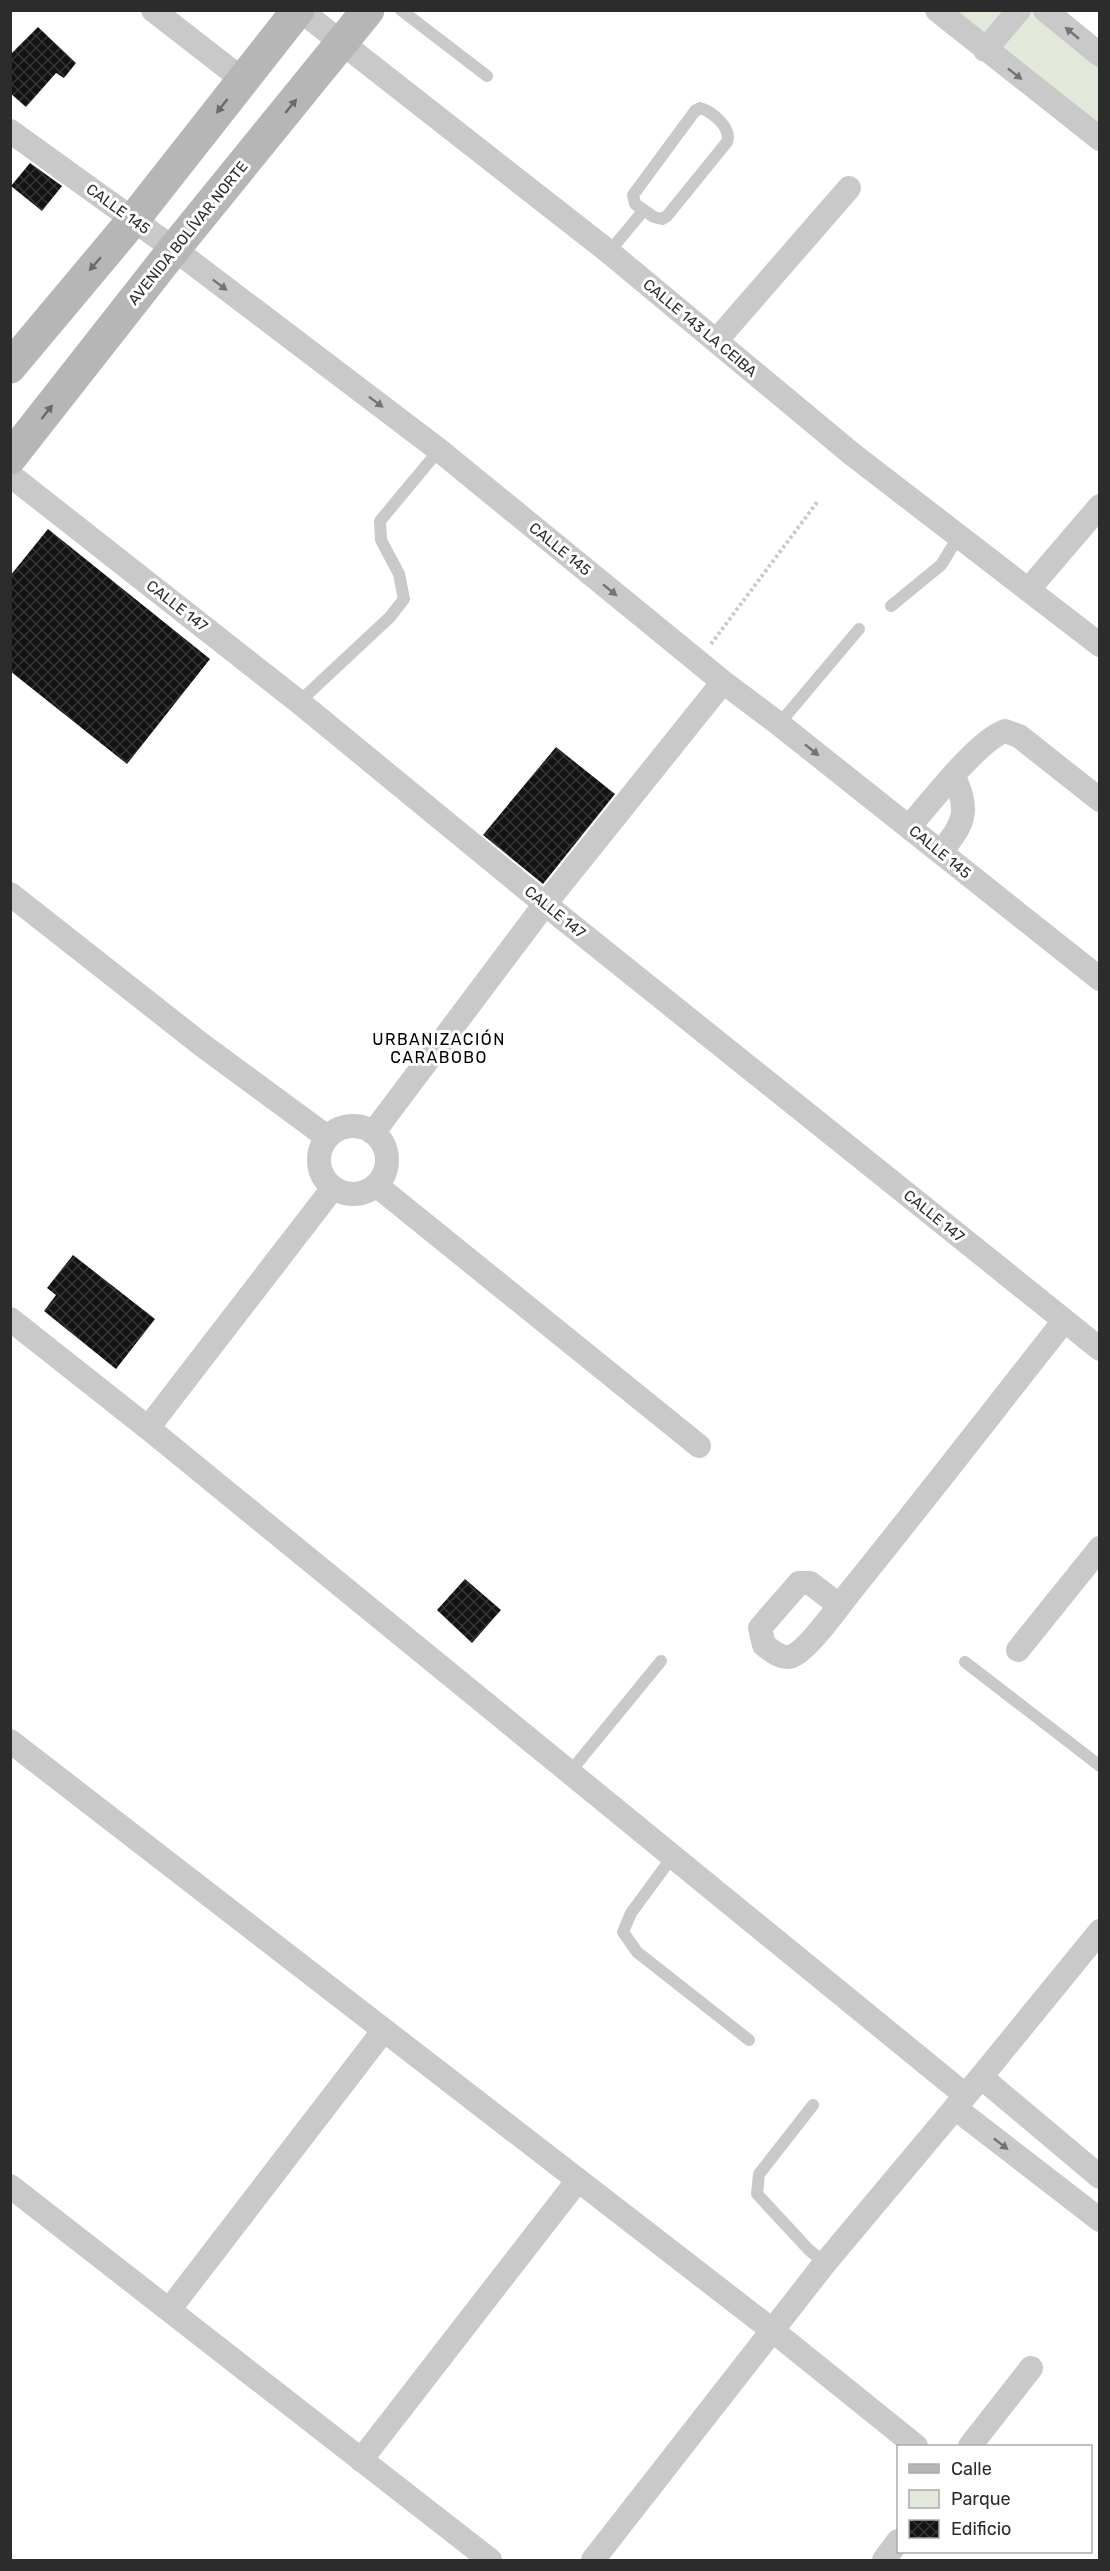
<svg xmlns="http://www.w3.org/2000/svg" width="1110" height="2571" font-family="Rubik,sans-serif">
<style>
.park{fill:#e3e9da}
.building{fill:url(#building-cross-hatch)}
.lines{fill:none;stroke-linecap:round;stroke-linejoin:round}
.path{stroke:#c9c9c9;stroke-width:4;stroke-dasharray:3 3;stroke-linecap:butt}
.service{stroke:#c9c9c9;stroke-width:12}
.minor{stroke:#c9c9c9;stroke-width:24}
.secondary{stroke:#b6b6b6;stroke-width:33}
.oneway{fill:#737373}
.oneway2{fill:#6a6a6a}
.labels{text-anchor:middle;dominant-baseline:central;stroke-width:6;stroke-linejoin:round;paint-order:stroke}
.street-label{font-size:15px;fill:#2c2c2c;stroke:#fff}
.neighbourhood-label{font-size:16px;letter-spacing:1.5px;fill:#000;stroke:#fff}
</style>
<defs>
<pattern id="building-cross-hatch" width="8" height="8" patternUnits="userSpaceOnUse" patternTransform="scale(1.5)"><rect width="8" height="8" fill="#131313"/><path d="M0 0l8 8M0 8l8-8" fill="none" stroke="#363636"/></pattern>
</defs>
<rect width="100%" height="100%" fill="#fff"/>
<path class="park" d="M937 11H1039L1099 60V138Z"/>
<path class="building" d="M38 27 76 63 64 78 56 73 26 107 10 93V55Z
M30 163 62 186 42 211 11 186Z
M48 529 210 659 127 764 10 671V576Z
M556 747 615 794 543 884 483 835Z
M73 1255 155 1319 116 1369 44 1311 56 1295 47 1288Z
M465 1579 501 1610 472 1643 437 1610Z"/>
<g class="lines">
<path class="path" d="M711 644 818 501"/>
<path class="service" d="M401 10 487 76
M700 108C713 112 732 128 727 142L667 216 662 219 654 217 635 204 633 195 695 111Z
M609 252 644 210
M891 606 941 565 959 536
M299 702 390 617 404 599 399 574 381 540 380 521 439 450
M779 724 859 629
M965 1662 1100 1766
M570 1772 661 1661
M673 1856 631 1913 623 1932 637 1952 749 2040
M813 2105 759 2174 757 2194 809 2250 825 2263"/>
<path class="minor" d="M153 10 243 80
M300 10 609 252 852 454 1100 645
M937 10 1100 139
M1045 10 1100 55
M985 50 1019 10
M10 131 174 249 439 450 723 682 779 724 1100 979
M716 341 849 188
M10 475 299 702 545 904 1100 1349
M1028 590 1100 506
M909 827C931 802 977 741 1005 731L1019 736 1100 800
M941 852C963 824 971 812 954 777
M10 894 202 1045 327 1137
M319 1160a34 34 0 1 1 68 0a34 34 0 1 1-68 0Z
M373 1133 545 904 723 682
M376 1185 699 1446
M333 1188 148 1428 965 2095
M10 1319 148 1428
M839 1605 810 1583H799L760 1628 764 1645C772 1651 782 1660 792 1656 807 1651 839 1606 850 1592 922 1503 993 1411 1064 1321
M1018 1650 1100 1548
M10 1741 772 2330 916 2446
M981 2077 1100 2177
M955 2108 1100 2220
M10 2186 490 2560
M169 2310 384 2030
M970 2446 1031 2368
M361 2460 578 2180
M593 2560 825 2263 981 2077 1100 1931
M884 2560 898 2541"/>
<path class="secondary" d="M10 367 133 220 298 10
M10 458 174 249 368 10"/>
</g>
<defs><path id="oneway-solid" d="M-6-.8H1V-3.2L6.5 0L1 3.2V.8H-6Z" transform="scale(1.5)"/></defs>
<g class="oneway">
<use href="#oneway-solid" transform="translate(1072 33) rotate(-140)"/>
<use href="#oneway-solid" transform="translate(1015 74) rotate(38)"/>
<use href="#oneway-solid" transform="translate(220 285) rotate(37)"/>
<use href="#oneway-solid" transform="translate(376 402) rotate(37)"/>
<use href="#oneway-solid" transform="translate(610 590) rotate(39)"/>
<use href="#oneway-solid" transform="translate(812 750) rotate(39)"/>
<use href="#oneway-solid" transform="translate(1001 2144) rotate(38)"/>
</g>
<g class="oneway2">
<use href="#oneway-solid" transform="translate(222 106) rotate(128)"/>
<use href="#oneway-solid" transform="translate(291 106) rotate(-51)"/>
<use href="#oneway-solid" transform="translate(95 264) rotate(131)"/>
<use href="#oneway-solid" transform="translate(47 412) rotate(-52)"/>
</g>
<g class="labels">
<g class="street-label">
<text transform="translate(118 209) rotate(36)">CALLE 145</text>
<text transform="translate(188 233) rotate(-51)">AVENIDA BOLÍVAR NORTE</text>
<text transform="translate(700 328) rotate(40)">CALLE 143 LA CEIBA</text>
<text transform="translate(560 549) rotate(39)">CALLE 145</text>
<text transform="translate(177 606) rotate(38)">CALLE 147</text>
<text transform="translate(940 852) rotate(39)">CALLE 145</text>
<text transform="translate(555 912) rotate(39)">CALLE 147</text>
<text transform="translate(934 1216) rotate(39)">CALLE 147</text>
</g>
<g class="neighbourhood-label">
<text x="439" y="1039">URBANIZACIÓN<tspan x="439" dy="18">CARABOBO</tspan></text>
</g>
</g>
<rect width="1110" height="2571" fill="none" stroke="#2c2c2c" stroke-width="24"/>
<rect x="897" y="2445" width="195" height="108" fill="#ffffff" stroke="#ababab" stroke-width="1.5"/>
<rect x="909" y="2464" width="30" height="9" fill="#b6b6b6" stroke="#ababab" stroke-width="1.5"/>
<text x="951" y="2475" font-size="18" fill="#2c2c2c">Calle</text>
<rect x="909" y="2490" width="30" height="18" fill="#e3e9da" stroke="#ababab" stroke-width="1.5"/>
<text x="951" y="2505" font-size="18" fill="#2c2c2c">Parque</text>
<rect x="909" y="2520" width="30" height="18" fill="url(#building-cross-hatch)" stroke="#ababab" stroke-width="1.5"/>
<text x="951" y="2535" font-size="18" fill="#2c2c2c">Edificio</text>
</svg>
